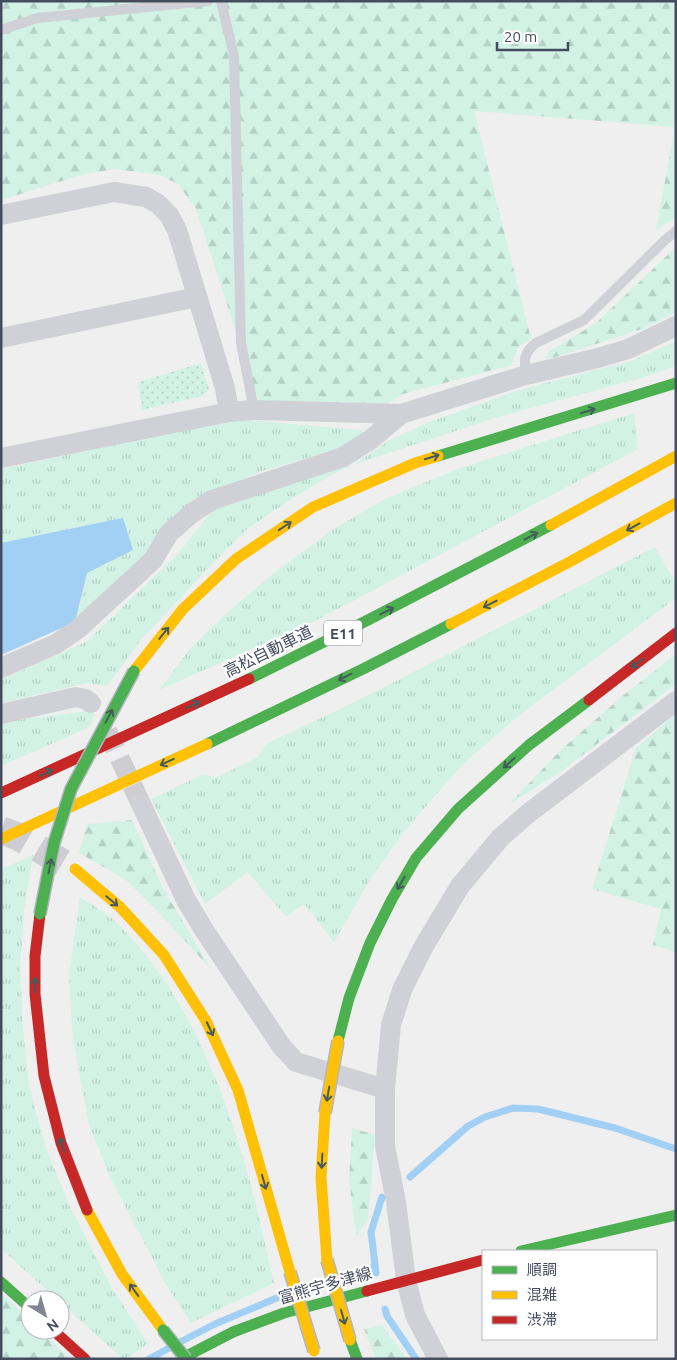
<svg xmlns="http://www.w3.org/2000/svg" width="677" height="1360" font-family="Ubuntu,'Noto Sans JP',sans-serif">
<style>
.grass{fill:url(#grass-tufts)}
.forest{fill:url(#forest-firs)}
.park{fill:url(#park-dots)}
.water{fill:#a1d0f4}
.lines{fill:none;stroke-linecap:round;stroke-linejoin:round}
.stream{stroke:#a1d0f4;stroke-width:7}
.street-tunnel{stroke:#ceced2;stroke-width:20;stroke-dasharray:20 10;stroke-linecap:butt}
.highway-tunnel{stroke:#ceced2;stroke-width:28;stroke-dasharray:28 14;stroke-linecap:butt}
.lane{stroke:#d0d1d6;stroke-width:10}
.street{stroke:#d0d1d6;stroke-width:20}
.fast{stroke:#4caf50;stroke-width:11}
.slow{stroke:#ffc107;stroke-width:11}
.jam{stroke:#c62828;stroke-width:11}
.fast-bridge-casing{stroke:#b3b6c0;stroke-width:14;stroke-linecap:butt}
.slow-bridge-casing{stroke:#b3b6c0;stroke-width:14;stroke-linecap:butt}
.fast-bridge{stroke:#4caf50;stroke-width:11}
.slow-bridge{stroke:#ffc107;stroke-width:11}
.oneway{stroke:#455b5c}
.labels{text-anchor:middle;dominant-baseline:central;stroke-width:4.5;stroke-linejoin:round;paint-order:stroke}
.shield{fill:#fff;stroke:#7c828e;stroke-width:1}
.shield-label{font-size:15px;font-weight:bold;fill:#444c5e}
.street-label{font-size:16px;fill:#444c5e;stroke:#fff}
</style>
<defs>
<pattern id="grass-tufts" width="24" height="20" patternUnits="userSpaceOnUse" patternTransform="scale(1.25)"><rect width="24" height="20" fill="#d1f2e5"/><path d="M3 7l-1-3M5 7V3M7 7l1-3M15 17l-1-3M17 17v-4M19 17l1-3" fill="none" stroke="#b5d1c7"/></pattern>
<pattern id="forest-firs" width="22" height="20" patternUnits="userSpaceOnUse" patternTransform="scale(1.25)"><rect width="22" height="20" fill="#d1f2e5"/><path d="M5 1l3.5 6h-7zM16 11l3.5 6h-7z" fill="#b5d1c7"/></pattern>
<pattern id="park-dots" width="8" height="8" patternUnits="userSpaceOnUse" patternTransform="scale(1.25)"><rect width="8" height="8" fill="#d1f2e5"/><path d="M2 2h.1M6 6h.1" fill="none" stroke="#b5d1c7" stroke-width="1.8" stroke-linecap="round"/></pattern>
</defs>
<rect width="100%" height="100%" fill="#f0efef"/>
<path class="grass" d="M676 341V366L641 378 498 417 353 465 331 475 293 498 247 529 213 563 140 641 107 686 87 683 1 703V680L86 642 177 555 212 511 313 472 353 465 388 441 429 422 519 390 631 361Z
M634 413 638 449 317 620 159 690 190 649 228 612 275 572 332 530 385 499 460 468Z
M237 419 360 430 365 434 341 448 262 471 192 500 165 528 151 552 75 622 87 573 133 550 1 543V469Z
M655 547 676 584V598L522 713 464 763 406 829 371 878 334 942 304 904 286 917 248 872 205 904 151 799 202 775 218 777 258 757 266 744 365 697Z
M95 710 90 727 1 766V722Z
M33 855 24 911 20 969 23 1028 29 1086 46 1148 70 1207 112 1288 148 1344 125 1359H123L60 1302V1300H58L1 1249V869Z
M80 897C92 905 106 913 117 923 181 986 218 1073 243 1158 256 1199 264 1241 274 1283L191 1323 165 1283 110 1177 89 1124 73 1041 69 975Z"/>
<path class="forest" d="M1 1H676V217L656 230 675 127 474 111 531 339 518 347 512 365 403 394 387 404 259 402 196 209 178 184 159 175 115 169 81 175 1 200Z
M676 247V312L643 329 546 360 548 352 596 323Z
M676 654V684L563 770 508 805 562 749 625 694Z
M676 714V953L669 950 653 945 661 909 592 889 636 748Z
M132 820 163 888 211 969 162 916 125 879 79 853 87 824Z
M352 1128 375 1135 368 1219 356 1236 349 1179Z
M1 1293 30 1320V1330H41L70 1359H1Z
M382 1325 407 1359H376L364 1329Z"/>
<path class="park" d="M201 363 209 389 203 396 142 410 138 382Z"/>
<path class="water" d="M123 518 133 550 87 573 75 622 1 655V543Z"/>
<g class="lines">
<path class="stream" d="M410 1177 468 1126 485 1117 513 1108 538 1109 615 1128 676 1149
M376 1273 371 1232 382 1197
M338 1279 375 1267
M302 1289 327 1282
M385 1309 387 1316 416 1359
M180 1342 215 1324 291 1292
M149 1359 171 1347"/>
<path class="street-tunnel" d="M107 731 141 804"/>
<path class="highway-tunnel" d="M1 830 19 837 70 867"/>
<path class="lane" d="M221 1 234 56 241 343 254 410
M1 30 37 18 208 1
M526 375C524 360 523 353 536 343L584 320 665 240 676 231"/>
<path class="street" d="M1 215 114 192 146 197 158 204 169 215 177 230 225 388 229 412
M1 338 197 297
M1 458 229 412 254 410 401 414 526 375 598 358 628 349 676 326
M1 668 56 644 78 629 153 560 169 533 192 513 212 500 343 457 370 440 401 414
M1 714 76 697 85 699 91 703
M141 804 186 900 204 930 282 1047 296 1062 385 1089
M438 1359 415 1315 406 1280 396 1202 385 1146V1089L391 1025 402 990 424 946 460 886 501 837 530 812 563 787 676 701"/>
<path class="fast" d="M438 456 676 383
M249 679 368 620 551 525
M207 744 365 668 451 624
M338 1041 349 998 370 943 392 899 416 858 458 809 529 745 589 700
M521 1251 676 1215
M1 1282 30 1308
M350 1340 357 1359
M181 1359 233 1332 284 1313 367 1291"/>
<path class="slow" d="M551 525 676 456
M451 624 573 560 676 503
M134 671 183 609 236 559 313 507 415 463 438 456
M1 839 207 744
M75 869 120 907 164 955 206 1021 238 1090 290 1272
M325 1113 321 1178 327 1260
M87 1210 122 1274 163 1330"/>
<path class="jam" d="M589 700 676 633
M1 793 249 679
M40 914 35 956V994L44 1076 61 1143 87 1210
M367 1291 483 1260
M53 1330 85 1359"/>
<defs>
<path id="fast-bridge" d="M40 914 54 843 71 789 134 671
M163 1330 186 1359"/>
<path id="slow-bridge" d="M325 1113 338 1041
M327 1260 350 1340
M290 1272 314 1351"/>
</defs>
<use href="#fast-bridge" class="fast-bridge-casing"/>
<use href="#slow-bridge" class="slow-bridge-casing"/>
<use href="#fast-bridge" class="fast-bridge"/>
<use href="#slow-bridge" class="slow-bridge"/>
</g>
<defs><path id="oneway-shaft" d="M-6 0H5M1.5-3L5.5 0L1.5 3" fill="none" stroke-width="1.6" stroke-linecap="round" stroke-linejoin="round" transform="scale(1.25)"/></defs>
<g class="oneway">
<use href="#oneway-shaft" transform="translate(588 411) rotate(-17)"/>
<use href="#oneway-shaft" transform="translate(432 457) rotate(-17)"/>
<use href="#oneway-shaft" transform="translate(285 526) rotate(-34)"/>
<use href="#oneway-shaft" transform="translate(633 527) rotate(151)"/>
<use href="#oneway-shaft" transform="translate(531 536) rotate(-28)"/>
<use href="#oneway-shaft" transform="translate(490 604) rotate(153)"/>
<use href="#oneway-shaft" transform="translate(387 611) rotate(-27)"/>
<use href="#oneway-shaft" transform="translate(164 633) rotate(-51)"/>
<use href="#oneway-shaft" transform="translate(637 663) rotate(143)"/>
<use href="#oneway-shaft" transform="translate(345 677) rotate(154)"/>
<use href="#oneway-shaft" transform="translate(193 705) rotate(-25)"/>
<use href="#oneway-shaft" transform="translate(109 716) rotate(-62)"/>
<use href="#oneway-shaft" transform="translate(167 762) rotate(155)"/>
<use href="#oneway-shaft" transform="translate(509 763) rotate(138)"/>
<use href="#oneway-shaft" transform="translate(46 773) rotate(-25)"/>
<use href="#oneway-shaft" transform="translate(50 866) rotate(-79)"/>
<use href="#oneway-shaft" transform="translate(401 883) rotate(120)"/>
<use href="#oneway-shaft" transform="translate(112 901) rotate(40)"/>
<use href="#oneway-shaft" transform="translate(35 985) rotate(-90)"/>
<use href="#oneway-shaft" transform="translate(210 1029) rotate(65)"/>
<use href="#oneway-shaft" transform="translate(328 1094) rotate(100)"/>
<use href="#oneway-shaft" transform="translate(62 1145) rotate(-109)"/>
<use href="#oneway-shaft" transform="translate(322 1161) rotate(93)"/>
<use href="#oneway-shaft" transform="translate(264 1182) rotate(74)"/>
<use href="#oneway-shaft" transform="translate(134 1290) rotate(-126)"/>
<use href="#oneway-shaft" transform="translate(343 1317) rotate(74)"/>
</g>
<g class="labels">
<rect class="shield" x="324" y="620.5" width="38" height="25" rx="4"/>
<g class="shield-label">
<text x="343" y="633">E11</text>
</g>
<g class="street-label">
<text transform="translate(268 651) rotate(-26)">高松自動車道</text>
<text transform="translate(325 1285) rotate(-16)">富熊宇多津線</text>
</g>
</g>
<rect width="677" height="1360" fill="none" stroke="#444c5e" stroke-width="5"/>
<rect x="482" y="1250" width="175" height="90" fill="#ffffff" stroke="#b4b7bf"/>
<rect x="492" y="1266" width="25" height="8" fill="#4caf50" stroke="#b4b7bf"/>
<text x="527" y="1275" font-size="15" fill="#444c5e">順調</text>
<rect x="492" y="1291" width="25" height="8" fill="#ffc107" stroke="#b4b7bf"/>
<text x="527" y="1300" font-size="15" fill="#444c5e">混雑</text>
<rect x="492" y="1316" width="25" height="8" fill="#c62828" stroke="#b4b7bf"/>
<text x="527" y="1325" font-size="15" fill="#444c5e">渋滞</text>
<g transform="translate(45 1315) rotate(143)"><circle r="24" fill="#ffffff" stroke="#b4b7bf"/>
<path d="M0-4L9 19L0 12L-9 19Z" fill="#808591"/>
<text y="-8" font-size="14" font-weight="bold" text-anchor="middle" fill="#444c5e">N</text>
</g>
<path d="M497 42v8h71v-8" fill="none" stroke="#444c5e" stroke-width="2.5"/>
<text x="504" y="42" font-size="15" fill="#444c5e" stroke="#ffffff" stroke-width="4" paint-order="stroke">20 m</text>
</svg>
